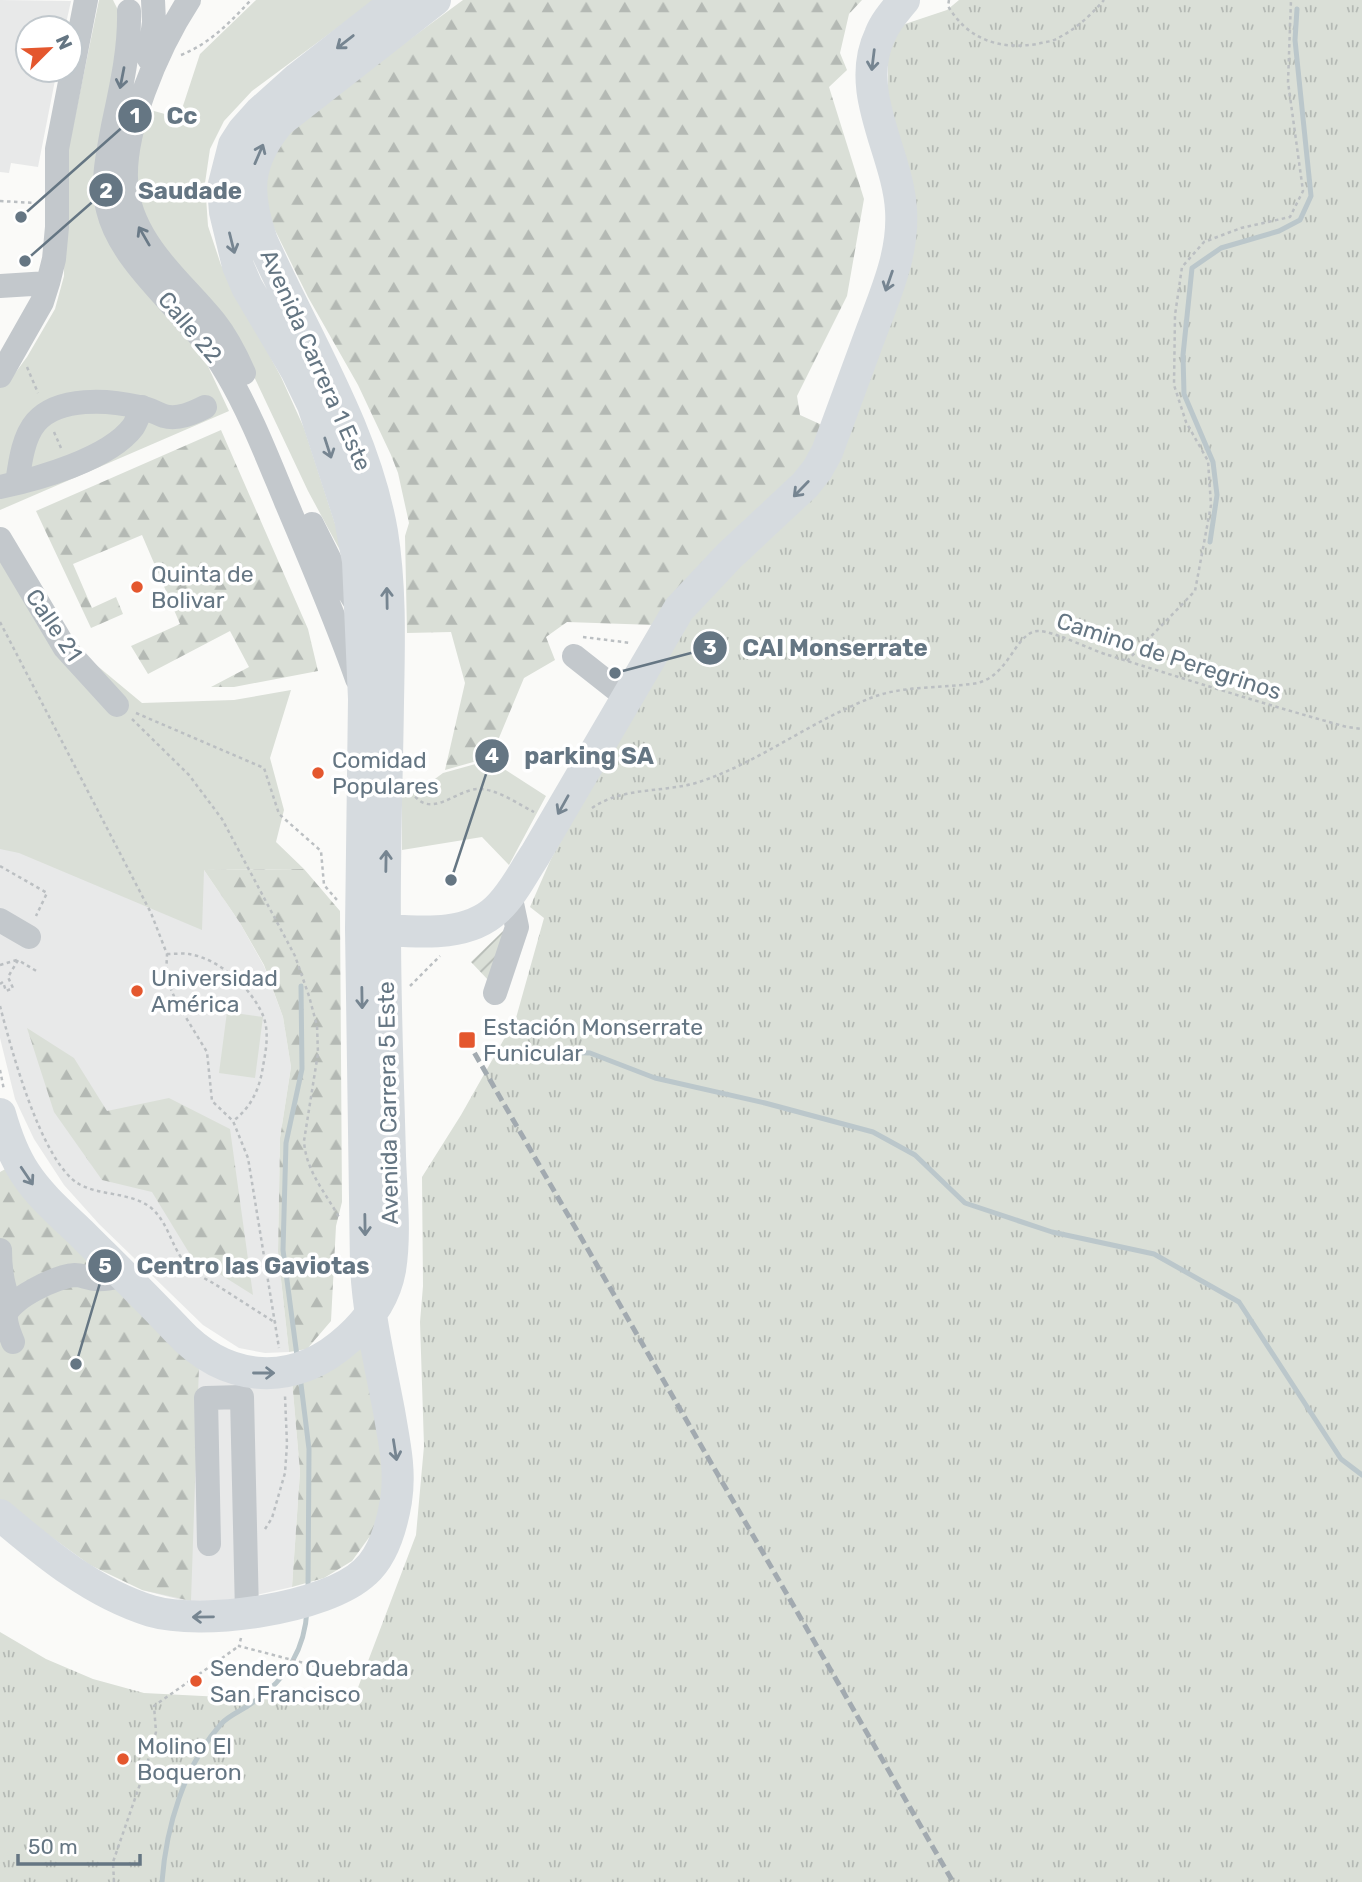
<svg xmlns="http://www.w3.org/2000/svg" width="1362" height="1882" font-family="Rubik,sans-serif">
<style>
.built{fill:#e8e9e9}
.grass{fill:#dadfd7}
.forest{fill:url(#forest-firs)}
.park{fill:url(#park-tufts)}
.garden{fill:url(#garden-furrows)}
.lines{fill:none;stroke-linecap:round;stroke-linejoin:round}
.stream{stroke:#bbc7cb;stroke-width:5}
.path{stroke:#bbbfc2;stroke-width:2.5;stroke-dasharray:3.5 3.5;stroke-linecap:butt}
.minor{stroke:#c3c8cc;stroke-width:24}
.major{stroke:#d6dbdf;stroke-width:32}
.rail{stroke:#a2aab0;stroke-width:5;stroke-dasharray:10 5;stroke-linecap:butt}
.oneway{stroke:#768591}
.oneway2{stroke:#6a7a87}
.poi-dot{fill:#e4572e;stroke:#fff;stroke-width:2.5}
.labels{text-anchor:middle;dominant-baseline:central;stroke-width:7;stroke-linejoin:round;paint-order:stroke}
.street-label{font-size:23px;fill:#657683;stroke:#fff}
.poi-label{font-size:23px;fill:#657683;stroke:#fff;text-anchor:start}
.leader{fill:none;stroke:#657683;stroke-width:2.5}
.callout-dot{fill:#657683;stroke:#fff;stroke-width:2.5}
.mark-label{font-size:21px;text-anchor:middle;font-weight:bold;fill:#fff}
.callout-label{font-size:24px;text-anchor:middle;font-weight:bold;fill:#657683;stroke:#fff;stroke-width:7;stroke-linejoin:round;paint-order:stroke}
</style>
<defs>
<pattern id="forest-firs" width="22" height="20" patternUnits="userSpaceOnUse" patternTransform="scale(1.75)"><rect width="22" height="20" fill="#dadfd7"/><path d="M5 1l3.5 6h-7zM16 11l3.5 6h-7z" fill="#b4b9b4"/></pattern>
<pattern id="park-tufts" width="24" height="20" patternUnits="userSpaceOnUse" patternTransform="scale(1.75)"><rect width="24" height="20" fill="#dadfd7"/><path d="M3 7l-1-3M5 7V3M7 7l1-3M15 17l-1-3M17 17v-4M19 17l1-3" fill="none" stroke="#b4b9b4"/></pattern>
<pattern id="garden-furrows" width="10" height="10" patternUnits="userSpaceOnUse" patternTransform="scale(1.75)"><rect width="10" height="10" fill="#dadfd7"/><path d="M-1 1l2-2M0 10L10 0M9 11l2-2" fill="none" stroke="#b4b9b4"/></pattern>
</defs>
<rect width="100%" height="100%" fill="#fafaf8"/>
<path class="built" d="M0 0 71 1 65 28H28V70H57L38 167 11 163 9 173 0 172Z
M0 595 204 870 240 923 264 966 283 1017 291 1067 280 1138 278 1252 289 1352 265 1353 239 1348 203 1325 99 1224 64 1185 34 1139 15 1099 0 1038Z
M199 1366 292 1380 300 1472 292 1587 234 1600 185 1601 142 1590Z"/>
<path class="grass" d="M99 0H113L119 12 120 28 99 177 197 343 229 411 0 510V384L10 380 27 357 55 309 64 276 65 165Z
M256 0H375L252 91 224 121 210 149 205 183 208 226 221 265 281 377 304 428 349 567 308 491 242 351 171 265 135 200 134 147 147 109 179 118 200 54Z
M0 528 65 639 142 703 234 700 291 690 270 758 284 810 276 842 304 869 204 870 202 930 19 853 0 849Z
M490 760 546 796 509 865 482 837 402 850V786L414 784 424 787 443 773Z
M227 1012 263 1017 255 1078 219 1073Z"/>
<path class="forest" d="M463 0H862L849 14 840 53 847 70 829 87 864 199 847 296 797 396 800 415 822 425 823 450 654 625 567 622 546 637 555 660 524 678 491 757 445 770 465 683 451 632 407 633 405 536 409 523 398 473 391 455 358 385 308 297 271 222 263 192 269 155 292 126Z
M221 430 308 629 318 671 234 687H211L249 667 230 631 148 674 131 646 180 624 142 535 73 564 92 608 116 597 123 614 91 628 36 511Z
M304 869 340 911 342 1202 336 1226 331 1321 307 1349 289 1352 278 1252 280 1138 291 1067 283 1017 264 965 240 923 204 870Z
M27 1028 74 1058 107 1111 169 1098 230 1129 253 1295 191 1256 152 1192 102 1180 54 1112Z
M9 1167 199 1366 191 1601 142 1590 90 1565 0 1500V1172Z
M365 1339 387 1488 373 1532 352 1561 324 1578 292 1587 300 1472 292 1380Z"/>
<path class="park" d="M959 0H1362V1882H0V1632L46 1659 93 1679 144 1693 339 1703 354 1698 416 1535 424 1446 420 1322 423 1286 422 1177 461 1115 516 1018 544 918 530 907 551 859 674 637 716 587 758 550 887 310 888 52 902 25 947 10Z"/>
<path class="garden" d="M504 930 490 982 471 962Z"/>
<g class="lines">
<path class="stream" d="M1210 542 1217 495 1213 462 1184 394 1183 355 1192 268 1221 248 1279 231 1300 220 1311 196 1295 40 1297 9
M515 1051 590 1053 655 1078 765 1103 873 1132 915 1155 965 1203 1052 1232 1154 1254 1239 1302 1341 1459 1362 1475
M297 1356 283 1250 286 1143 302 1069 301 986
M300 1376 309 1449 308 1590
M162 1882C166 1827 184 1766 221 1724 229 1715 243 1710 252 1703 285 1681 305 1650 307 1610"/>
<path class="path" d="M949 0 948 6C968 40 1000 50 1037 44 1044 42 1052 42 1058 38 1076 29 1091 15 1104 0
M181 55C211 43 230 22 251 0
M0 201 35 203
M27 367 38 393
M54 432 61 448
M0 622 151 913 167 954 166 978 177 1003 207 1052 212 1101 233 1121 248 1158 279 1348
M583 637 631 643
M1127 661 1195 591 1211 505 1208 461 1186 422 1174 385 1175 315 1182 267 1204 242 1241 228 1290 217 1303 191 1288 82 1291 0
M136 713 264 768 279 814 321 851 324 885 337 900
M132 719 189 775 222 819 295 956 309 996 317 1026 318 1053 304 1141C306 1172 326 1193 340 1219
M411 791C430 822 455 789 479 789 497 789 518 804 534 812
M592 808C625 785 668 794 705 780 764 759 816 718 876 696 906 686 940 688 971 684 1009 681 1014 632 1038 631 1054 631 1091 650 1108 655 1188 680 1267 705 1347 727L1362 729
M0 866 47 893 36 916
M167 954C174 954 182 953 189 954 220 959 253 989 264 1018 269 1033 266 1051 263 1066 260 1088 251 1108 233 1121
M0 965 17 960
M0 984 3 982 6 991 13 988 8 977 18 960 38 972
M410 986 440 956
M0 1006C11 1048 41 1162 79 1184 100 1196 130 1192 150 1207 169 1222 171 1248 187 1265 193 1273 204 1278 213 1283 234 1296 255 1310 276 1323
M0 1070 4 1090
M265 1529 272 1518 285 1473 287 1444 285 1396
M241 1638 239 1646 323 1668
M114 1882 113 1862 147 1764 156 1732 154 1706 239 1646"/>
<path class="minor" d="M189 0C159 46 119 135 127 191 130 211 140 232 152 249 170 275 195 297 215 322 227 337 236 355 244 373
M129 11C130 50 121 88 113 126 108 153 101 183 108 210 122 269 196 319 226 372 250 412 268 459 286 502 311 561 336 619 357 679
M149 59 154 22 153 0
M0 286 48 283
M0 376 42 302 48 283 54 259 57 227V149L86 0
M17 483C20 463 23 437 36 422 59 396 109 400 139 407 148 408 156 413 164 416 178 420 193 413 205 407
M0 487C38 479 109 459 133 427 137 421 139 413 142 407
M312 524 334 568 361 611
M0 539 65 648 117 705
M574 656 626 697
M0 920 29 937
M495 993 517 927 510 894
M0 1250C0 1270 2 1287 11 1305
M13 1342C10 1334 5 1324 6 1315 10 1298 58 1276 75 1275 82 1275 89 1279 97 1279 106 1280 115 1277 124 1275
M209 1544 206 1398 242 1397 247 1613"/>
<path class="major" d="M366 929C408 930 464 941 497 909 513 894 523 873 535 855L679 609 729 556 805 485 817 470 827 452C841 414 855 376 869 338 884 297 904 255 901 210 898 153 853 92 880 35 885 22 895 11 904 0
M0 1114C6 1135 13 1155 25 1173 40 1196 61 1214 80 1232 113 1265 146 1297 177 1330 227 1384 295 1388 349 1338 370 1319 385 1298 390 1270 396 1233 391 1193 390 1156 388 1081 385 1005 385 929 384 854 387 778 388 702 389 646 391 588 382 532 364 429 304 336 262 241 245 193 246 162 279 122L435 0
M0 1515C46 1554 93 1593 151 1611 202 1626 326 1609 365 1572 383 1556 392 1525 396 1501 401 1470 394 1441 389 1411 380 1363 368 1314 366 1265L361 929 364 699 358 561 350 519 313 405 296 370 247 287 238 266 225 212 223 188 234 145 243 131 260 112 298 78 398 0"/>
<path class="rail" d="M467 1040 953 1882"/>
</g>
<defs><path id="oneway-shaft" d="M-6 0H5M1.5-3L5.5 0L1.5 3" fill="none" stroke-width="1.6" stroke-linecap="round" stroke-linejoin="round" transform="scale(1.75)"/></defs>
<g class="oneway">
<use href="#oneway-shaft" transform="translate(345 42) rotate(142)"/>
<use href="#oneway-shaft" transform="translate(873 60) rotate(97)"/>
<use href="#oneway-shaft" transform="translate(259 154) rotate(-67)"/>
<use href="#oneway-shaft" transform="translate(232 243) rotate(76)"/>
<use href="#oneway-shaft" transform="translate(889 281) rotate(109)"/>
<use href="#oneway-shaft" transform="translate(328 448) rotate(72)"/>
<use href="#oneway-shaft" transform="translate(801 489) rotate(134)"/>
<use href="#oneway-shaft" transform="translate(387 598) rotate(-91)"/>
<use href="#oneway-shaft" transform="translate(563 805) rotate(119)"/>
<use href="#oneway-shaft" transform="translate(386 861) rotate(-89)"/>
<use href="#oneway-shaft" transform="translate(362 998) rotate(89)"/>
<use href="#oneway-shaft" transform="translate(27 1176) rotate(56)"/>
<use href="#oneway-shaft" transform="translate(365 1225) rotate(89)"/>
<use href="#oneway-shaft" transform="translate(264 1373)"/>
<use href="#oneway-shaft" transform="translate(395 1450) rotate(81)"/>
<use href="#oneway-shaft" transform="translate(203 1617) rotate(179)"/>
</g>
<g class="oneway2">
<use href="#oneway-shaft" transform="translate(122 78) rotate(101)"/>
<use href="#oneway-shaft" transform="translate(144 236) rotate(-120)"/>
</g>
<g class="poi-dot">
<circle cx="137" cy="587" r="7"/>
<circle cx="318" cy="773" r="7"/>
<circle cx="137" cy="991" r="7"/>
<rect x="458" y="1031" width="18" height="18" rx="3.5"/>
<circle cx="196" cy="1681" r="7"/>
<circle cx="123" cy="1759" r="7"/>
</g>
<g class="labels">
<g class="street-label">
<text transform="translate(190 327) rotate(50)">Calle 22</text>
<text transform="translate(316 360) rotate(66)">Avenida Carrera 1 Este</text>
<text transform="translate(54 625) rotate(56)">Calle 21</text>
<text transform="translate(1169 656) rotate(18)">Camino de Peregrinos</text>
<text transform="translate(388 1103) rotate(-91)">Avenida Carrera 5 Este</text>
</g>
<g class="poi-label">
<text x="151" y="574">Quinta de<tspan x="151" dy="26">Bolivar</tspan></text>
<text x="332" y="760">Comidad<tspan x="332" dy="26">Populares</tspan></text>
<text x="151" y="978">Universidad<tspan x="151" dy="26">América</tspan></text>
<text x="483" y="1027">Estación Monserrate<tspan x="483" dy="26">Funicular</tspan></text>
<text x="210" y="1668">Sendero Quebrada<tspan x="210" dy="26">San Francisco</tspan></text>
<text x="137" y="1746">Molino El<tspan x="137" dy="26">Boqueron</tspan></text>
</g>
</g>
<path class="leader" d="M21 217L135 116M25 261L106 190M615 673L710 648M451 880L492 756M76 1364L105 1266"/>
<g class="callout-dot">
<circle cx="21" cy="217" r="7"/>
<circle cx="25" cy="261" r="7"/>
<circle cx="615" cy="673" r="7"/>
<circle cx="451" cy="880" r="7"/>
<circle cx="76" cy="1364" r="7"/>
<circle cx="135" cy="116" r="18"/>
<circle cx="106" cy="190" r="18"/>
<circle cx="710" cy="648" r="18"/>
<circle cx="492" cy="756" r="18"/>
<circle cx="105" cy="1266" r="18"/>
</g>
<g class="mark-label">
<text x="135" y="123">1</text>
<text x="106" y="198">2</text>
<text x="710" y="655">3</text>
<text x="492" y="763">4</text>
<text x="105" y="1273">5</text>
</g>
<g class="callout-label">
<text x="182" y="124">Cc</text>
<text x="190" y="199">Saudade</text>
<text x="835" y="656">CAI Monserrate</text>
<text x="589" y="764">parking SA</text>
<text x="253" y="1274">Centro las Gaviotas</text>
</g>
<g transform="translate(49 49) rotate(66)"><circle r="33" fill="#ffffff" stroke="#c1c8cd" stroke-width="2"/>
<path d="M0-5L12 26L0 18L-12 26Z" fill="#e4572e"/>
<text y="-10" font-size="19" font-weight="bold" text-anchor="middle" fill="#657683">N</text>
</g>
<path d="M18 1854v10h122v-10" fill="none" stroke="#657683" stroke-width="3.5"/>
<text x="28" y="1854" font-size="21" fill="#657683" stroke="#ffffff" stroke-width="5" paint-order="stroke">50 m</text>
</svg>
